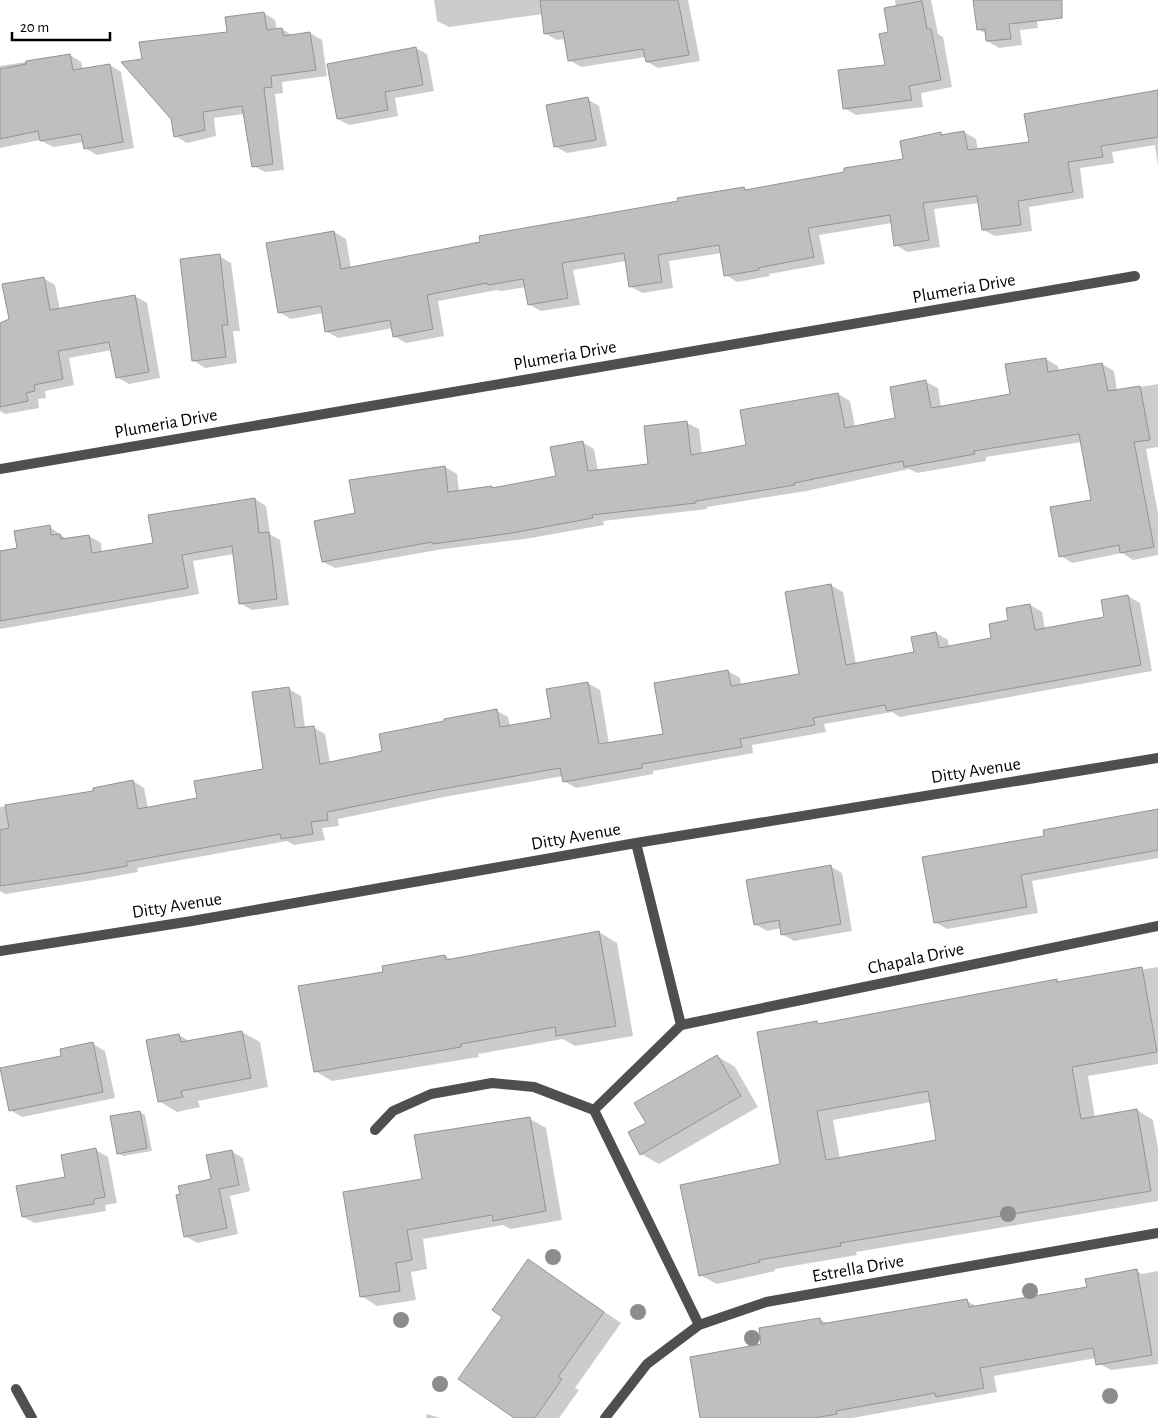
<svg xmlns="http://www.w3.org/2000/svg" width="1158" height="1418" font-family="'Alegreya Sans',sans-serif">
<style>
.shadow{fill:#0003;fill-rule:evenodd}
.building{fill:#bfbfbf;stroke:#939393;fill-rule:evenodd}
.lines{fill:none;stroke-linecap:round;stroke-linejoin:round}
.service{stroke:#4f4f4f;stroke-width:10}
.minor{stroke:#4f4f4f;stroke-width:10}
.tree{fill:#8c8c8c}
.labels{text-anchor:middle;dominant-baseline:central;stroke-width:4.5;stroke-linejoin:round;paint-order:stroke}
.street-label{font-size:18px;fill:#000;stroke:#fff}
</style>
<rect width="100%" height="100%" fill="#fff"/>
<path class="shadow" d="M434 0H688L700 61 658 68 647 62 646 57 581 67 569 60 566 39 557 40 546 34 543 14 449 27 437 21Z
M895 0H931L938 34 943 37 952 87 921 93 923 107 856 115 844 108 886 66 890 33 896 7Z
M975 0H1033L1038 28 1020 30 1022 45 999 48 987 41 986 34 978 29Z
M264 13 275 20 277 30 282 29 293 36 310 33 322 40 327 76 282 82 283 93 275 94 284 170 265 172 254 166 244 114 214 118 216 136 187 143 175 136 172 118 143 60 228 33Z
M416 48 427 54 434 91 395 98 398 116 349 125 338 119 329 65Z
M70 55 81 62 83 69 110 65 121 72 134 148 97 155 85 148 84 142 53 147 40 140 0 148V66Z
M1158 91V166L1155 145 1112 152 1114 163 1080 168 1084 198 1029 207 1032 231 995 236 983 230 979 203 934 209 940 247 907 252 896 245 892 223 819 235 825 264 769 274 770 276 737 282 726 275 722 253 669 261 673 288 642 293 630 286 626 261 573 270 580 305 541 311 530 305 526 287 501 291 497 290 438 301 444 336 406 343 394 336 393 328 338 338 326 331 323 313 291 319 279 312 334 232 346 239 351 268 744 188 749 191 904 160 941 134 945 136 964 132 976 139 978 150 1030 143 1109 101 1108 98Z
M587 99 599 106 607 146 567 153 556 147Z
M219 256 231 263 240 331H233L237 363 205 368 194 361Z
M43 278 55 285 60 310 135 296 147 303 160 378 129 384 117 377 112 350 69 358 74 385 45 391 46 398 38 399 39 408 5 414 0 411V326L5 325 4 321 10 320Z
M1046 359 1058 366 1059 371 1102 364 1114 371 1117 391 1158 384V447L1146 449 1158 513V555L1133 560 1122 553 1072 563 1061 556 1093 501 1082 442 986 457V461L917 473 909 469 806 491 707 507V509L603 521 604 525 525 539 443 549 335 568 323 562 357 514 445 467 457 474 459 491 491 487 495 489 557 477 582 442 594 449 598 471 649 465 687 423 699 429 702 454 748 446 838 394 850 401 855 427 897 419 926 382 938 388 941 407 1011 395Z
M255 499 266 506 270 534 280 540 289 605 252 610 240 603 234 554 193 561 199 594 0 629V553L18 549 50 527 68 540 89 536 101 543 102 553 154 544Z
M831 585 843 592 856 664 915 653 936 633 948 640 949 647 992 639 1010 621 1007 609 1030 605 1042 612 1045 629 1105 618 1128 596 1140 603 1152 671 900 717 892 712 824 724 826 732 752 745 753 753 653 771V774L576 788 564 781 563 776 444 797 338 819 339 826 322 828 325 840 294 845 287 841 137 868 138 872 93 880 5 894 0 891V807L95 792 133 781 144 788 148 808 199 800 264 770 289 689 301 696 305 728 313 727 325 734 330 763 384 752 497 711 508 717 510 726 553 719 588 683 600 690 609 744 664 735 655 684 728 671 740 678 741 685 801 675Z
M1158 811V858L1032 881 1038 913 947 929 935 922 1045 837Z
M830 866 842 873 852 931 794 941 782 934 781 928 767 931 755 924Z
M599 932 617 943 633 1036 575 1046 563 1039 478 1054 479 1057 332 1081 315 1071 445 956 452 960Z
M1158 967V1064L1088 1076 1095 1118 1137 1110 1153 1120 1158 1148V1201L856 1252 857 1255 775 1269V1271L717 1284 700 1275 782 1165 817 1023 821 1025 1056 980 1061 983ZM931 1102 938 1141 840 1159 833 1120Z
M242 1032 260 1042 268 1087 198 1101 200 1107 177 1112 159 1101 179 1035 191 1042Z
M93 1044 105 1051 115 1098 22 1117 10 1110 63 1057Z
M717 1056 735 1067 758 1107 659 1164 641 1154 647 1123Z
M140 1112 145 1115 152 1151 123 1156 118 1153Z
M530 1119 546 1128 562 1220 511 1229 503 1225 423 1239 427 1269 411 1272 416 1300 377 1306 361 1296 423 1180Z
M96 1150 108 1157 117 1203 105 1205 106 1211 35 1223 23 1217Z
M231 1151 243 1158 250 1191 230 1196 238 1234 197 1243 185 1236 213 1180Z
M529 1261 621 1323 575 1388 579 1390 559 1418H516L504 1317Z
M1137 1271 1142 1274 1158 1271V1364L1111 1370 1096 1362V1358L994 1376 997 1392 852 1418H702L763 1345 820 1319 828 1324 967 1301 978 1307 1088 1288Z
M427 1414 440 1418H426Z"/>
<path class="building" d="M540 0H678L689 55 646 62 643 49 568 61 563 31 544 34Z
M973 0H1062V18L1009 24 1011 39 986 41 985 29 977 30Z
M922 1 927 29H931L941 80 909 86 912 100 843 109 838 70 885 65 879 34 888 32 884 8Z
M264 12 267 30 282 28 284 36 310 32 316 70 271 76 272 87 264 88 273 164 252 167 242 106 203 112 205 130 174 137 171 119 121 62 142 59 139 42 227 32 225 17Z
M416 47 423 85 385 92 388 110 337 119 327 64Z
M70 54 73 70 110 64 123 142 84 149 81 134 40 141 38 131 0 139V69L26 64V61Z
M1158 90V137L1101 146 1103 157 1068 162 1073 192 1018 201 1021 225 982 230 977 196 923 203 929 240 894 246 890 215 808 228 814 257 758 268 759 270 724 276 719 245 658 255 662 282 629 287 624 253 562 263 568 298 528 305 523 279 488 285 487 283 427 295 433 329 393 337 390 320 325 332 321 306 278 313 266 243 334 231 341 269 480 242 479 236 678 201 677 198 744 187 745 190 844 172V168L903 159 900 141 941 132V135L964 131 968 150 1029 142 1024 114Z
M588 97 596 140 554 147 546 105Z
M220 254 228 325H222L226 357 192 361 180 259Z
M44 277 50 310 135 295 149 372 116 378 109 342 58 351 63 379 34 385 35 391 26 393 28 401 0 407V323L9 319 2 284Z
M1046 358 1048 372 1102 363 1108 391 1140 386 1150 440 1134 442 1154 547 1120 553 1119 545 1059 557 1050 507 1091 500 1079 434 974 451 975 454 904 467 903 461 794 483 795 485 696 501V503L592 515 593 518 512 533 433 544 432 542 322 562 314 521 355 513 349 480 445 466 448 492 492 486V488L556 476 550 447 583 441 588 471 648 464 644 426 687 421 691 455 746 445 740 410 838 393 845 428 895 418 890 387 926 380 931 408 1010 394 1005 364Z
M255 498 259 533 269 532 277 599 239 604 232 546 182 555 188 588 0 621V551L17 548 14 531 50 525 51 535 60 534 61 539 89 535 92 553 153 543 148 515Z
M831 584 846 665 914 652 911 637 936 632 939 648 991 638 989 624 1008 620 1006 608 1030 604 1035 630 1104 617 1101 600 1128 595 1141 665 887 711 885 705 813 718 815 725 740 739 742 747 642 764V768L563 782 560 768 431 791 327 812 328 820 311 822 313 834 281 839 280 834 126 862 127 866 80 874 0 886V830L9 828 5 805 93 791V788L133 780 138 809 197 798 194 781 263 769 252 692 289 687 295 728 314 726 320 764 382 751 379 734 444 721V719L497 709 500 727 551 718 546 689 588 682 599 744 663 734 654 683 728 670 731 686 799 674 785 592Z
M1158 809V850L1021 875 1027 907 934 923 922 857 1044 836 1043 830Z
M831 865 841 924 781 935 779 920 754 925 746 880Z
M599 931 616 1026 556 1036 555 1027 461 1044V1047L314 1072 298 986 383 972 382 966 445 955 446 960Z
M1142 967 1157 1052 1072 1067 1081 1119 1137 1109 1151 1191 840 1243 841 1246 759 1260 760 1262 699 1276 680 1185 780 1164 757 1032 817 1021 818 1024 1057 979V982ZM928 1091 936 1140 826 1160 817 1111Z
M242 1031 251 1078 181 1091 183 1097 158 1102 146 1040 179 1034 181 1042Z
M93 1042 103 1092 9 1111 0 1068 61 1056 60 1049Z
M717 1055 741 1096 640 1155 628 1132 646 1123 634 1103Z
M140 1111 147 1148 117 1154 110 1116Z
M530 1117 546 1211 493 1221 492 1215 407 1230 412 1260 396 1263 400 1291 360 1297 343 1192 422 1179 414 1135Z
M96 1148 105 1197 94 1199V1204L22 1217 16 1186 65 1177 61 1155Z
M232 1150 239 1185 219 1189 227 1228 184 1237 176 1195 180 1194 178 1186 211 1179 206 1155Z
M528 1259 604 1312 558 1377 562 1379 535 1418H514L458 1379 502 1317 492 1310Z
M1137 1269 1152 1355 1096 1365 1093 1348 980 1368 984 1388 936 1397 935 1393 836 1411 837 1414 814 1418H700L690 1357 761 1344 759 1328 820 1318 821 1324 967 1299 969 1307 1087 1287 1085 1279Z"/>
<g class="lines">
<path class="service" d="M16 1389 32 1418"/>
<path class="minor" d="M0 469 1135 276
M636 843 681 1025 1158 926
M0 951 192 921 636 843 1158 758
M594 1110 699 1325
M375 1130 393 1111 431 1094 492 1083 534 1087 594 1110 681 1025
M605 1418 647 1364 699 1325 766 1302 1158 1233"/>
</g>
<g class="tree">
<circle cx="1008" cy="1214" r="8"/>
<circle cx="553" cy="1257" r="8"/>
<circle cx="1030" cy="1291" r="8"/>
<circle cx="638" cy="1312" r="8"/>
<circle cx="401" cy="1320" r="8"/>
<circle cx="752" cy="1338" r="8"/>
<circle cx="440" cy="1384" r="8"/>
<circle cx="1110" cy="1396" r="8"/>
</g>
<g class="labels">
<g class="street-label">
<text transform="translate(964 289) rotate(-10)">Plumeria Drive</text>
<text transform="translate(565 356) rotate(-10)">Plumeria Drive</text>
<text transform="translate(166 424) rotate(-10)">Plumeria Drive</text>
<text transform="translate(976 771) rotate(-9)">Ditty Avenue</text>
<text transform="translate(576 837) rotate(-10)">Ditty Avenue</text>
<text transform="translate(177 906) rotate(-9)">Ditty Avenue</text>
<text transform="translate(916 959) rotate(-12)">Chapala Drive</text>
<text transform="translate(858 1269) rotate(-10)">Estrella Drive</text>
</g>
</g>
<path d="M12 32v8h98v-8" fill="none" stroke="#000000" stroke-width="2.5"/>
<text x="20" y="32" font-size="15" fill="#000000" stroke="#ffffff" stroke-width="4" paint-order="stroke">20 m</text>
</svg>
